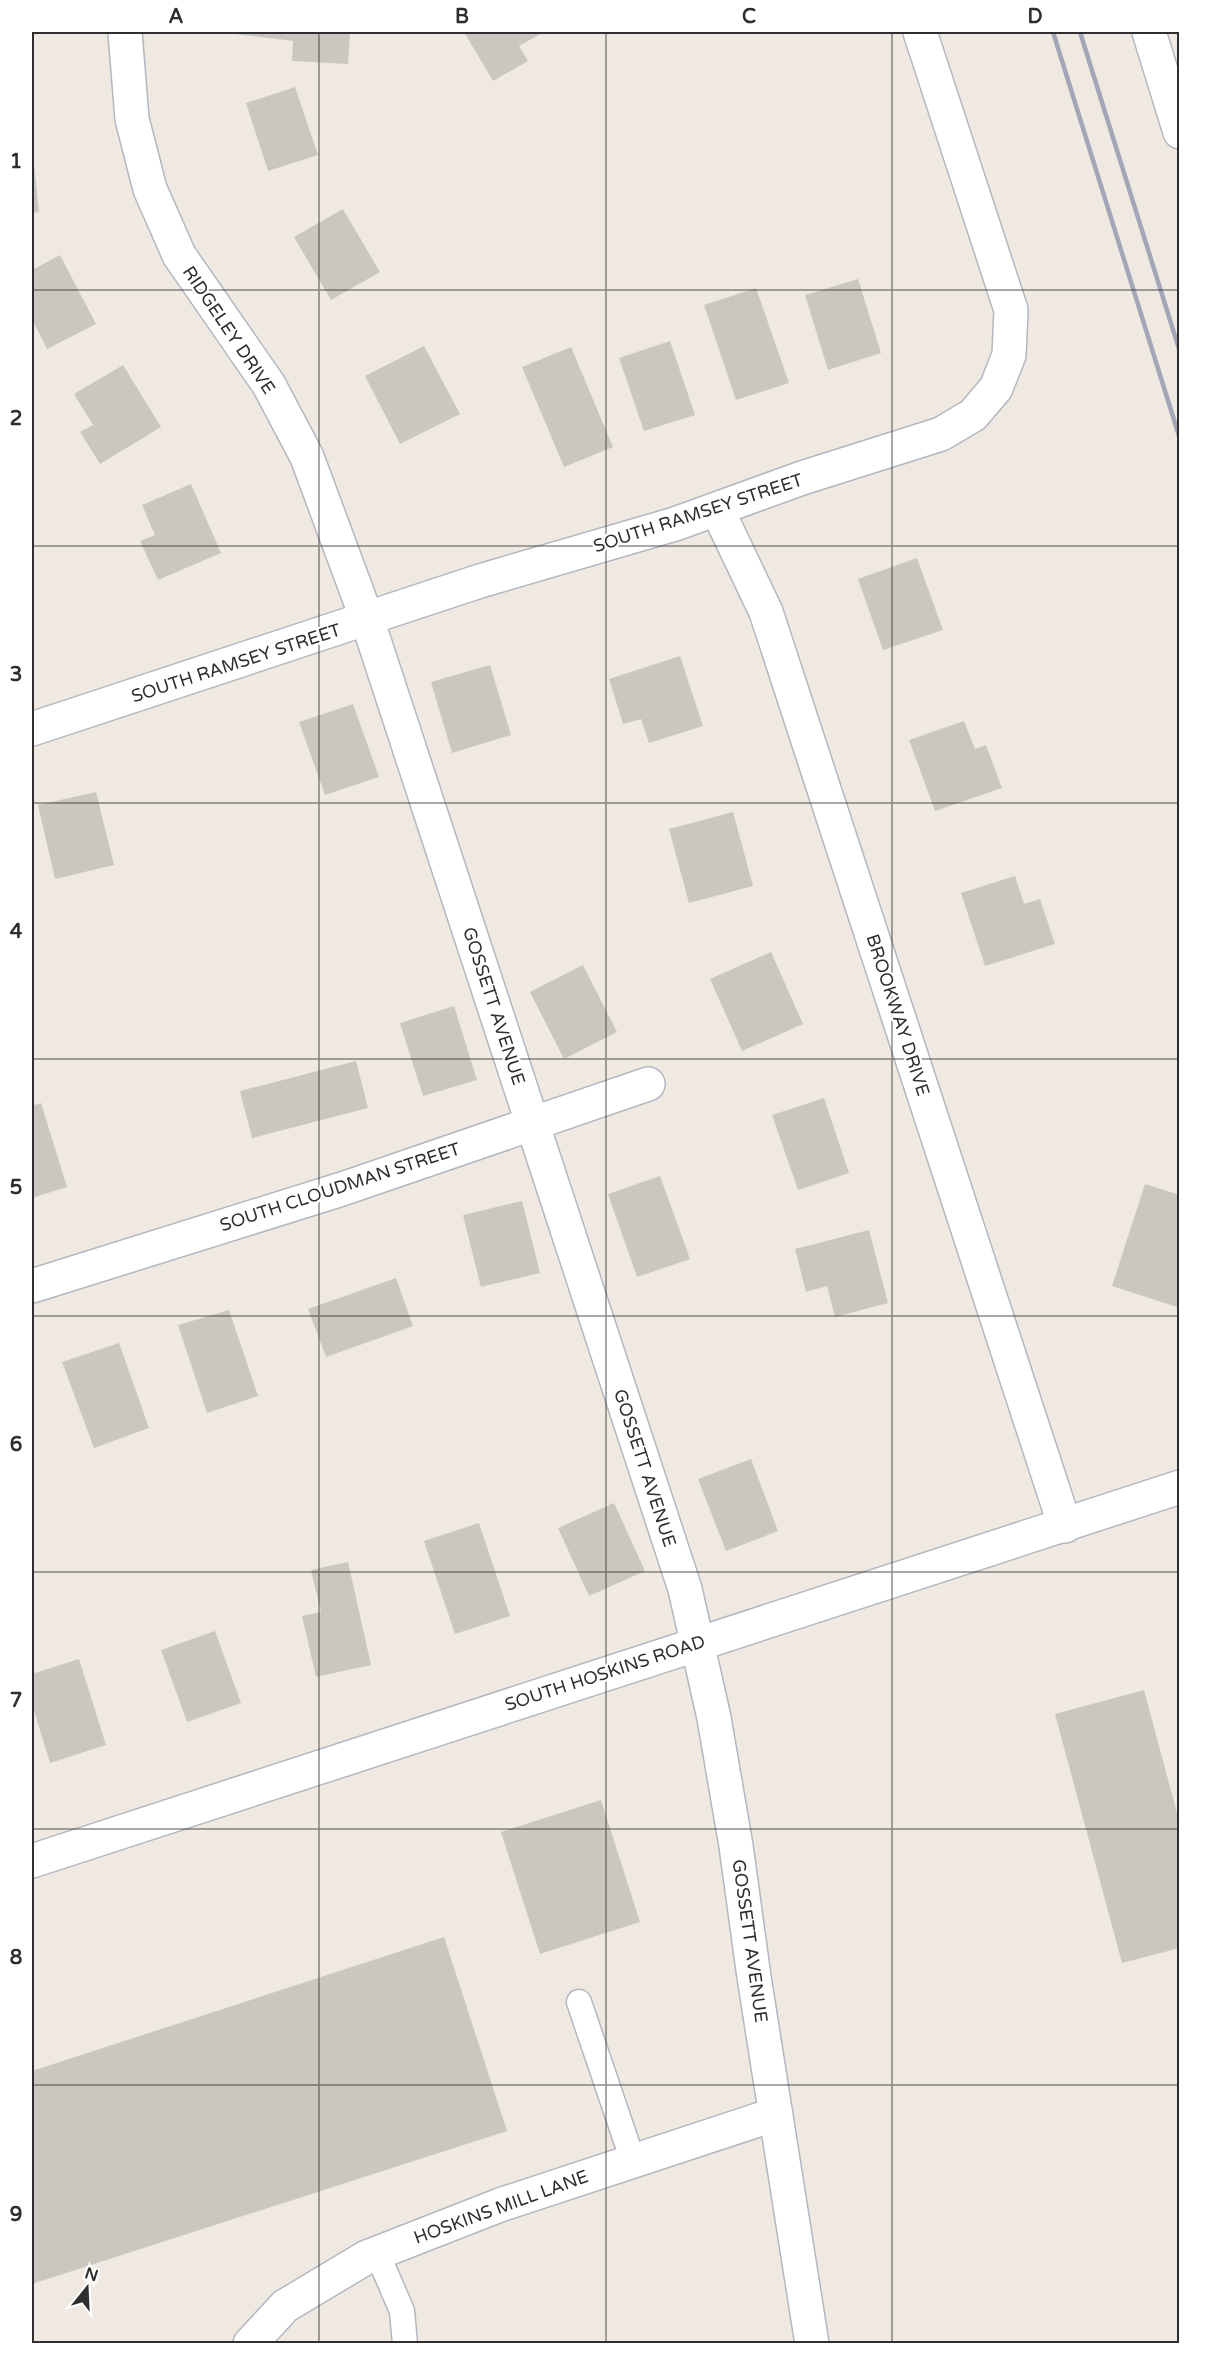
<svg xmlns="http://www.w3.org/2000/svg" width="1211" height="2375" font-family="'Varela Round',sans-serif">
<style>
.building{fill:#cbc7bf}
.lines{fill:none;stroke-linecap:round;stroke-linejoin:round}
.lane-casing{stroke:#b4b7c1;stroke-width:27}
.street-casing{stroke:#b4b7c1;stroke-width:36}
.secondary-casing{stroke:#b4b7c1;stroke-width:36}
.lane{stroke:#fff;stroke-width:24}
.street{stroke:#fff;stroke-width:33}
.secondary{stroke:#fff;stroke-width:33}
.rail{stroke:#a3a6b8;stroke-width:4.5}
.grid{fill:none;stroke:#2e2e2e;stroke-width:1.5;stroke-opacity:0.55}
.labels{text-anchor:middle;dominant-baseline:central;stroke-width:4.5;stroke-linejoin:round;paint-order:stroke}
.street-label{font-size:18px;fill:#2e2e2e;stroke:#fff}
.neatline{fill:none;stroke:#2e2e2e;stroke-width:2}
.grid-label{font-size:20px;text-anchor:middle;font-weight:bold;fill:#2e2e2e}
</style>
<rect width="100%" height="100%" fill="#efe9e1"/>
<path class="building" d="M236 32H350L348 64 292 61 293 41 235 34Z
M464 32H544L519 46 528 61 493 81Z
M295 87 318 155 268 171 246 103Z
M32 146 39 212 32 213Z
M343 209 380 272 331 300 294 237Z
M60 255 96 324 47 349 32 319V270Z
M858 279 881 353 828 370 805 295Z
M756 288 789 383 736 400 704 305Z
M670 341 695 415 644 431 619 358Z
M424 346 460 414 400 444 365 376Z
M571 347 613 447 564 467 522 367Z
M123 365 161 427 100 464 80 432 93 425 74 394Z
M191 484 221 553 158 580 140 541 155 535 142 505Z
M917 558 943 630 883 650 858 579Z
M680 656 703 726 649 743 641 719 623 724 609 679Z
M490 665 511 735 452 753 431 682Z
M353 704 379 777 325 795 299 722Z
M964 721 975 749 986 745 1002 788 935 811 909 740Z
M96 792 114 865 55 879 38 805Z
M733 812 753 886 689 903 669 829Z
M1015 876 1024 904 1040 899 1055 944 985 966 961 893Z
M771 952 803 1024 742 1051 710 979Z
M583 965 617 1032 564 1059 530 992Z
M454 1006 477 1080 423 1096 400 1023Z
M356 1061 368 1108 252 1138 240 1091Z
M824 1098 849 1173 798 1190 772 1115Z
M41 1103 67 1187 32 1198V1106Z
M660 1176 690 1259 637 1277 608 1194Z
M1145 1184 1180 1195V1308L1112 1286Z
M522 1201 540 1273 481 1287 463 1215Z
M869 1230 888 1303 835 1317 827 1286 806 1292 795 1249Z
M396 1278 413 1326 326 1357 308 1309Z
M229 1310 258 1396 207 1413 178 1325Z
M119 1343 149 1428 94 1448 62 1362Z
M751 1459 778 1531 726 1551 698 1479Z
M614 1503 645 1571 589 1596 558 1528Z
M479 1523 510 1616 455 1634 424 1541Z
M348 1562 371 1665 316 1677 302 1616 321 1612 311 1570Z
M215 1631 241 1703 187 1722 161 1650Z
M79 1659 106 1745 50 1763 32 1704V1674Z
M1144 1690 1180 1824V1948L1122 1963 1055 1714Z
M601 1800 640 1922 540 1954 501 1832Z
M444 1937 507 2131 32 2284V2071Z"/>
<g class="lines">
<defs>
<path id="lane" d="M579 2002 633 2161
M377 2253 402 2311 405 2344"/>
<path id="street" d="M125 32 132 119 150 189 179 255 269 385 307 457 367 619 685 1589 714 1718 736 1846 754 1977 812 2344
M717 509 766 612 1065 1526
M32 729 480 581 675 524 802 478 941 434 973 415 996 388 1009 355 1011 310 920 32
M32 1286 342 1189 648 1084
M250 2344 285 2306 367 2257 500 2205 776 2114"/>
<path id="secondary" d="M1149 32 1180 132
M32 1861 1180 1487"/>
</defs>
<use href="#lane" class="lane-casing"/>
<use href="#street" class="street-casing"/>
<use href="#secondary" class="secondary-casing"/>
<use href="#lane" class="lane"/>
<use href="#street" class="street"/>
<use href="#secondary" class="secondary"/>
<path class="rail" d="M1053 32 1180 439
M1080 32 1180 352"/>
</g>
<path class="grid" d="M319 32V2344M606 32V2344M892 32V2344M32 290H1180M32 546H1180M32 803H1180M32 1059H1180M32 1316H1180M32 1572H1180M32 1829H1180M32 2085H1180"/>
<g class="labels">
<g class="street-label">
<text transform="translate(229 330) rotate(56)">RIDGELEY DRIVE</text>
<text transform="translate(698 513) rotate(-18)">SOUTH RAMSEY STREET</text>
<text transform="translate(236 663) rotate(-18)">SOUTH RAMSEY STREET</text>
<text transform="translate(494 1006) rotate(72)">GOSSETT AVENUE</text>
<text transform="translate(898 1015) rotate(72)">BROOKWAY DRIVE</text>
<text transform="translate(340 1187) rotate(-18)">SOUTH CLOUDMAN STREET</text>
<text transform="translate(645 1468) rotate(72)">GOSSETT AVENUE</text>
<text transform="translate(605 1673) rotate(-18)">SOUTH HOSKINS ROAD</text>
<text transform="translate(750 1941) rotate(82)">GOSSETT AVENUE</text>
<text transform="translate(501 2207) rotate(-20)">HOSKINS MILL LANE</text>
</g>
</g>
<rect width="1211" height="2375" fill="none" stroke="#ffffff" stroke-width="66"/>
<g transform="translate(87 2288) rotate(18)" stroke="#ffffff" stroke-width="4.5" paint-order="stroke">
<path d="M0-4.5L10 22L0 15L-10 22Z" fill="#2e2e2e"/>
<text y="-9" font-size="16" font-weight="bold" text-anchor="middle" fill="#2e2e2e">N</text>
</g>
<rect x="33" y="33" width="1145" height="2309" class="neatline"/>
<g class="grid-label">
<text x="176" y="23">A</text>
<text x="462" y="23">B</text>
<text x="749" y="23">C</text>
<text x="1035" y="23">D</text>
<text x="16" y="168">1</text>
<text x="16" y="425">2</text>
<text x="16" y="681">3</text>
<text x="16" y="938">4</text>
<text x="16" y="1194">5</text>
<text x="16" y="1451">6</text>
<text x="16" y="1707">7</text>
<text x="16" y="1964">8</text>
<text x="16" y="2221">9</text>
</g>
</svg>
